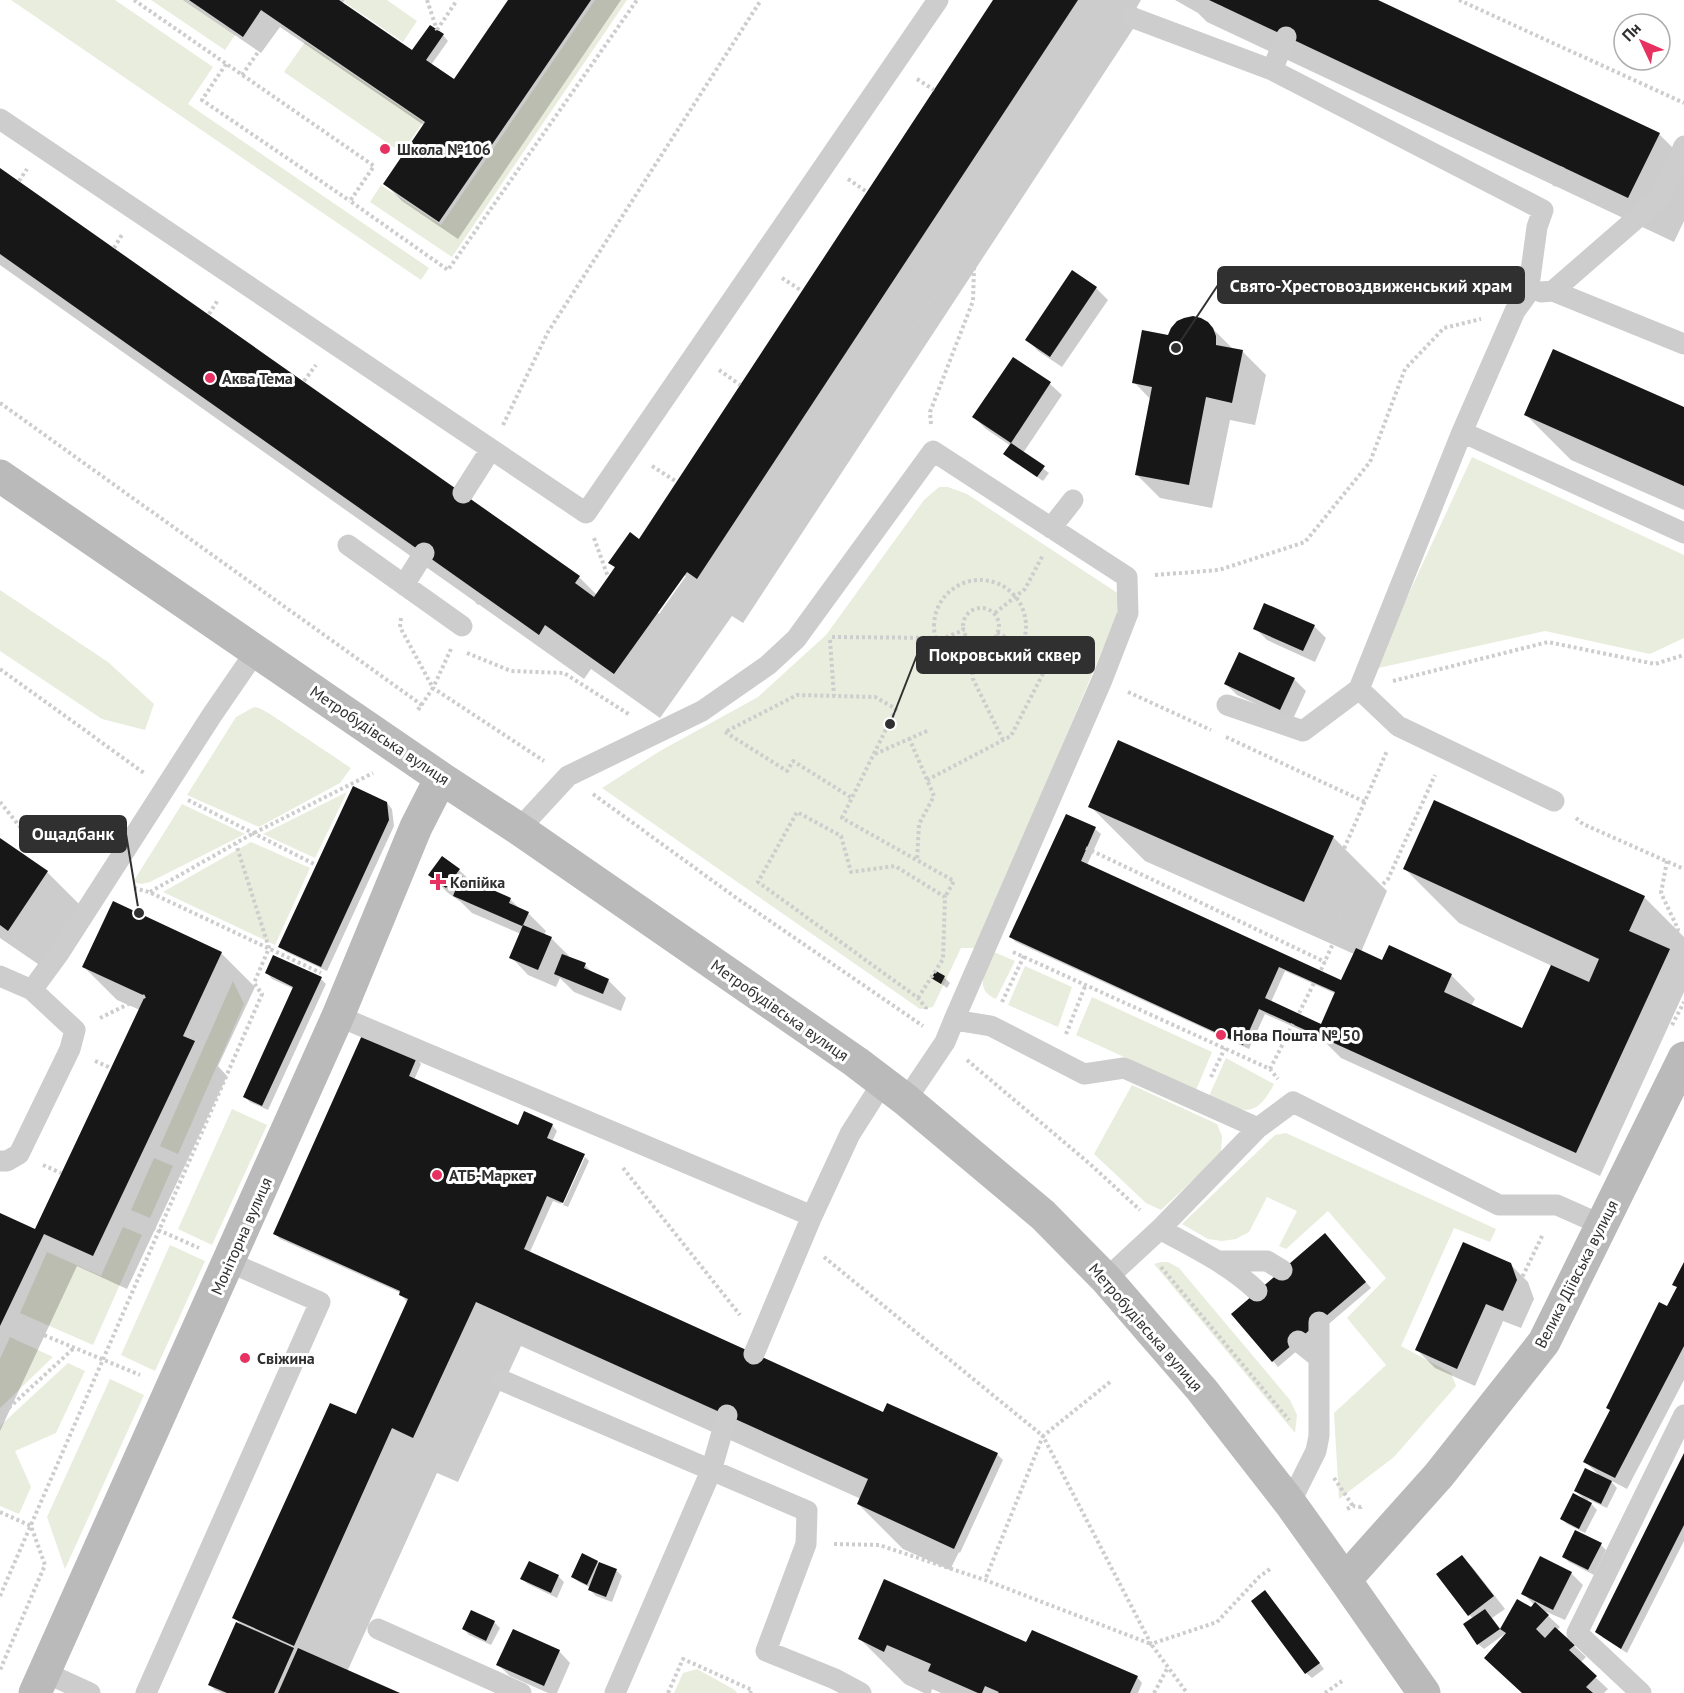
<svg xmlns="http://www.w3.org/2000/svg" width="1684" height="1693" font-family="'PT Sans',sans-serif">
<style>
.green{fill:#e9eddd}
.shadow{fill:#0003;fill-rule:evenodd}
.building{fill:#171717;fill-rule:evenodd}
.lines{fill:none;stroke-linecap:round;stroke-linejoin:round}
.path{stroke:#cdcdcd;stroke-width:4;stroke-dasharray:3 3;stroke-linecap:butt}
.lane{stroke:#cdcdcd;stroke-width:21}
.secondary{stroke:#bababa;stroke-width:33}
.poi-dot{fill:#e73160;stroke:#fff;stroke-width:2}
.labels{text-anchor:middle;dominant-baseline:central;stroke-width:6;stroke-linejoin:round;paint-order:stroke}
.poi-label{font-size:16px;font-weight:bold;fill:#303030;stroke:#fff;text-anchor:start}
.street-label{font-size:16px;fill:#303030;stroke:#fff}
.leader{fill:none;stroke:#303030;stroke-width:2}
.callout-dot{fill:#303030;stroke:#fff;stroke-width:2}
.callout{fill:#303030;stroke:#303030;stroke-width:2}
.callout-label{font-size:18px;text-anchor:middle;font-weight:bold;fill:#fff}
</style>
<rect width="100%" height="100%" fill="#fff"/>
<path class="green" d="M11 0H115L213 67 188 104 429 268 421 280Z
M151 0H184L235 35 225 50Z
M346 0H387L417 21 403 42 344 2Z
M595 0H627L452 257 370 202 381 185 441 225Z
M305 42 423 122 402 153 284 72Z
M1472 457 1684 555V638L1650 654 1545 631 1374 669Z
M939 487H948L967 494 1119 594 1117 615 977 948H961L933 1007 920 1009 602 788 660 751 758 697 826 635 924 500Z
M0 590 108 662 154 704 145 730 102 719 0 651Z
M254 707 259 708 270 714 351 768 340 783 259 827 187 795 236 717Z
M347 792 315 858 263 834Z
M182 804 245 834 150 882 142 884 133 882Z
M251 842 310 868 275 945 163 892Z
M994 952 1015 961 996 999C972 989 987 969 994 952Z
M1025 966 1072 987 1058 1027 1008 1005Z
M233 981 244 1004 178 1154 160 1146Z
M1092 997 1212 1052 1196 1090 1076 1035Z
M1226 1058 1274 1084C1255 1122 1241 1111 1209 1096Z
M1132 1085 1217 1124 1222 1136 1221 1154 1161 1210 1146 1203 1094 1154Z
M232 1109 267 1125 212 1245 178 1229Z
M1286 1133 1496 1229 1490 1242 1454 1228 1401 1346 1451 1373 1456 1386 1394 1457 1339 1499 1334 1413 1386 1365 1347 1318 1386 1278 1328 1211 1286 1249 1279 1246 1297 1211 1267 1197 1249 1232 1236 1239 1222 1241 1208 1239 1182 1224 1275 1135Z
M154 1158 173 1166 150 1218 131 1210Z
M123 1227 142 1235 93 1345 20 1313 47 1252 101 1276Z
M170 1245 205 1261 155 1371 121 1355Z
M1161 1262H1168L1179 1268 1290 1400 1297 1415 1295 1433 1154 1264Z
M10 1337 53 1357 0 1408V1359Z
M68 1363 85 1371 56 1433 15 1451 31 1487 19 1514 0 1506V1428L2 1424Z
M110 1379 144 1395 65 1569 47 1517Z
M697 1669 735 1690 737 1693H674L683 1673Z"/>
<path class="shadow" d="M183 0H345L342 4 418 56 443 35 448 41 431 65 455 81 510 0H621L458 239 402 201 385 184 425 126 280 27 261 53Z
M995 0H1141L1129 21 1135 26 743 623 732 616 660 718 591 669 584 679 0 265V170L579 577 597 595 616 569 610 563 640 541ZM684 575 686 576 659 614 657 612Z
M1175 0H1375L1659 134 1684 159V221L1674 242 1207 22 1198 13Z
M1096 288 1108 300 1062 367 1038 351 1027 339Z
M1207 323 1233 349 1242 351 1266 375 1255 425 1230 420 1212 508 1160 498 1136 474 1151 400 1134 382 1169 337Z
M1013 359 1050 384 1062 395 1023 453 1049 473 1043 481 1010 459 1005 454 1011 446 986 429 974 417Z
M1684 408V510L1571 460 1526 415Z
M1314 626 1326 638 1315 662 1267 640 1255 628Z
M1294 679 1306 691 1292 721 1237 695 1226 684Z
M387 803 392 809 394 826 327 971 286 952 280 946Z
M1090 806 1333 837 1387 891 1361 952 1383 962 1451 975 1475 999 1471 1006 1523 1030 1552 966 1459 923 1405 869 1644 897 1684 937V992L1600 1176 1341 1058 1323 1040 1265 1014 1249 1049 1016 942 1010 937 1095 829 1101 834 1087 865 1341 982 1354 954 1145 861ZM1285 971 1336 994 1322 1026 1271 1002Z
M0 840 47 872 93 918 54 975 0 938Z
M443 858 459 870 472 882 510 899 521 910 528 913 546 931 544 935 551 938 569 956 568 958 585 965 594 974 608 980 626 998 621 1011 574 992 560 978 556 987 528 975 511 957 521 934 472 913 461 902 448 893 430 875Z
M113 903 221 953 255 987 218 1066 227 1076 127 1289 77 1266 0 1431V1215L36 1231 140 1010 117 1000 83 966Z
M267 973 321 979 326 984 268 1110 250 1102 245 1097 294 989 272 979Z
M936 973 945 978 950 983 947 988 933 978Z
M416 1058 421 1064 414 1080 519 1127 552 1125 557 1131 552 1142 582 1156 561 1204 553 1201 529 1254 890 1417 997 1454 1003 1460 960 1553 959 1552 950 1570 903 1549 858 1504 861 1499 521 1346 458 1482 437 1473 347 1672 396 1693H222L215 1690 209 1684 243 1626 234 1618 357 1416 408 1303 401 1295V1293L280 1239 275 1233Z
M585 1157 589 1161 568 1207 563 1205Z
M1331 1241 1371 1288 1278 1367 1273 1361Z
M1510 1264 1528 1282 1534 1299 1521 1328 1503 1321 1475 1386 1435 1368 1417 1350Z
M1684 1265V1380L1627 1489 1610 1480 1617 1488 1607 1508 1587 1499 1597 1510 1585 1533 1567 1524 1562 1519 1586 1501 1575 1490 1600 1476 1585 1462 1673 1311 1678 1288 1674 1284Z
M1684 1456V1541L1627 1653 1602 1637Z
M1601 1545 1606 1550 1594 1575 1569 1562 1564 1557Z
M1462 1556 1473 1568 1505 1609 1492 1618 1501 1630 1518 1601 1531 1609 1534 1605 1523 1593 1571 1573 1583 1585 1565 1620 1542 1610 1560 1627 1557 1630 1586 1657 1580 1663 1608 1689 1604 1693H1523L1506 1633 1484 1649 1478 1644 1474 1619 1469 1615Z
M597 1562 616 1570 622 1576 612 1602 596 1596 590 1590 591 1588 579 1582 573 1577Z
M530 1563 559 1577 564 1582 557 1598 528 1584 522 1579Z
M1265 1592 1324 1669 1312 1678 1306 1673Z
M494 1622 500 1628 491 1645 469 1635 464 1629Z
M860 1639 1033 1647 1137 1677 1142 1683 1138 1693H941L932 1689 931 1693H924L905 1684Z
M559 1651 570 1663 557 1693H548L510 1676 498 1665Z"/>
<path class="building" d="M189 0H339L412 50 430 25 444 34 426 60 454 79 508 0H591L439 222 383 184 425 122 261 10 243 37Z
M993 0H1078L697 579 687 572 614 674 545 625 539 635 0 254V168L580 576 575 583 594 597 615 567 608 563 630 532 639 539Z
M1209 0H1378L1660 133 1628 198Z
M1072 270 1097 287 1050 357 1025 340Z
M1193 316 1201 318 1208 322 1213 328 1216 336V345L1243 350 1232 403 1206 397 1189 485 1135 475 1152 387 1132 383 1142 330 1168 335 1171 328 1177 321 1184 318Z
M1553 349 1684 407V486L1524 415Z
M1013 357 1051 382 1011 443 972 417Z
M1011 443 1045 466 1037 477 1003 454Z
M1264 603 1315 625 1303 651 1253 629Z
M1239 652 1295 678 1280 710 1224 684Z
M1118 740 1334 836 1304 902 1088 807Z
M353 786 387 802 389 820 321 967 278 947Z
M1434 800 1645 896 1629 931 1670 949 1576 1153 1259 1009 1243 1045 1009 937 1066 814 1096 827 1081 861 1341 980 1356 948 1382 960 1389 945 1452 974 1444 992 1522 1028 1551 965 1589 982 1599 959 1403 869ZM1279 967 1335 992 1321 1024 1265 998Z
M0 838 48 871 8 931 0 925Z
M442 856 460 869 446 888 428 875Z
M461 876 511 898 509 903 529 912 523 925 552 937 538 970 509 958 523 925 522 926 453 896Z
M113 901 222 952 183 1036 195 1041 93 1256 44 1234 0 1326V1213L35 1229 145 996 82 967Z
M562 954 586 963 584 968 609 979 603 994 554 974Z
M273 955 322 977 262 1106 243 1097 293 987 265 973Z
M936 971 945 976 941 984 931 978Z
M363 1033 417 1057 409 1076 518 1125 524 1111 553 1124 547 1138 585 1154 563 1203 547 1196 524 1249 883 1412 887 1403 998 1453 954 1549 857 1504 868 1479 476 1302 413 1438 392 1428 294 1646 232 1618 330 1403 356 1414 408 1299 399 1295 400 1291 273 1234Z
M1325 1233 1366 1282 1272 1362 1231 1314Z
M1463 1242 1511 1263 1517 1280 1503 1311 1486 1304 1457 1369 1415 1350Z
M1684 1262V1346L1615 1478 1583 1462 1610 1410 1606 1408 1659 1302 1667 1306 1677 1287 1672 1285Z
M1684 1453V1525L1621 1649 1595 1632Z
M1585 1468 1612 1481 1601 1504 1574 1491Z
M1573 1493 1592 1503 1579 1529 1560 1519Z
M1575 1530 1602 1543 1588 1570 1562 1557Z
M582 1553 598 1561 587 1585 571 1577Z
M1462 1555 1494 1596 1468 1616 1436 1574Z
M1540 1556 1572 1572 1553 1610 1521 1594Z
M529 1561 559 1575 551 1593 520 1579Z
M599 1562 617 1569 606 1597 588 1590Z
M884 1579 1026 1642 1032 1630 1138 1676 1130 1693H998L999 1692 985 1686 982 1693H978L928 1671 931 1664 887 1645 884 1652 858 1639Z
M1265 1590 1320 1663 1305 1674 1251 1601Z
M1517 1599 1531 1607 1535 1602 1549 1615 1536 1629 1545 1638 1555 1627 1575 1645 1569 1650 1597 1676 1586 1687 1593 1693H1522L1484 1658 1506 1633 1500 1629Z
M1485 1609 1500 1629 1477 1645 1463 1624Z
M471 1610 495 1621 486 1641 462 1629Z
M236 1622 294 1648 274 1693H227L208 1685Z
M513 1629 560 1650 544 1686 496 1665Z
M298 1648 350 1671 400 1693H278Z"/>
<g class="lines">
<path class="path" d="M134 0 374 166 350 201 448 270 637 0
M427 0 437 30
M1459 0 1684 103
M1215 19 1221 6
M437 30 457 0
M226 64 202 100 350 201
M242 75 279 22
M1347 78 1352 68
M917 79 934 90
M1457 133 1462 120
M848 179 867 192
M19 181 27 169
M1554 186 1563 167
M114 248 123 233
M782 278 802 291
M209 314 218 300
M719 370 740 385
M304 381 316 365
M0 403 422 705
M931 424 930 412 973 301 975 238
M503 425 548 332 761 0
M652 466 677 482
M594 538 608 577
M1155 575 1219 570 1305 542 1370 462 1405 369 1444 328 1481 319
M934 626a46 46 0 1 1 92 0a46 46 0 1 1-92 0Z
M477 604 483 595
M963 626a18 18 0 1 1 36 0a18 18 0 1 1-36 0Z
M995 613 1025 589 1043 555
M401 618 400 627 433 688 418 710
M997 633 1022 645 1032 644 1079 666
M832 637 944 638 964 630
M830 640 834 696
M451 649 433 688 544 761
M467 653 511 671 564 673 630 715
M0 669 144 773
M972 672 973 679 1003 740
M1393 681 1548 642 1655 664 1684 655
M1128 692 1211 730
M664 696 975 237 1115 39
M727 731 797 695 875 697 896 709 842 818 954 881 945 897
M725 732 787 771 793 761 852 798
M1226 737 1365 802
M909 738 934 796 919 824 917 861
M875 754 929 730
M927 780 1011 736 1053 654
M593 794 735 897 923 1026
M188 800 316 865
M0 802 21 828 45 839H89L98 842
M1576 818 1583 824 1684 869
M1086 848 1325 962
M1667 861 1661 893 1678 929 1672 945 1684 951
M134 888 149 892 321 973
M150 892 252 834 373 773
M1341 927 1388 879 1435 775
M1013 952 1270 1069 1278 1079
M1321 970 1340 928 1343 851 1387 751
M918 998 943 959 945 897 895 866 851 872 841 836 797 812 758 882 918 998 926 1008V1010
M1002 1002 1024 956
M1299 1013 1314 983
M100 1018 145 996
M1672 1025 1684 1002
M1066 1034 1086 984
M967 1060 1090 1164 1140 1210
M95 1061 111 1068
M1270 1069 1293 1024
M1211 1077 1225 1048
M43 1165 61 1173
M623 1168 740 1315
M120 1213 199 1248
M824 1257 1043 1436 985 1580
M1161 1267 1289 1420
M22 1326 140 1375
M1481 1363 1543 1234
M1110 1382 1043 1436 1151 1644 1217 1622 1259 1577 1270 1569
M0 1416 74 1348
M1334 1478 1353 1506
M1347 1509 1353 1506 1361 1507 1363 1505
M0 1512 31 1526 45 1565 0 1670
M834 1544 879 1545 985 1580 1151 1644 1187 1693
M0 1596 262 994 254 983 269 948 236 844
M668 1693 683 1659 752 1690 750 1693
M1154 1693 1168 1667
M1325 1693 1342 1681"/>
<path class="lane" d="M1131 17 1272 70
M0 119 586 513 938 0
M1553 291 1661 197 1684 146
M1541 292 1553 291 1684 344
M1462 432 1684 533
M463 493 491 449
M1051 528 1073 500
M348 545 462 626
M404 585 424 553
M1359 689 1398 726 1554 801
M1227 705 1303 731 1359 689 1462 432 1515 311 1528 293 1537 227 1543 210 1272 70 1286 37
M519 829 568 776 702 711 768 665 796 639 933 451 1127 577 1128 613 1102 680 954 1020
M0 976 32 990
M338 1016 812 1216
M906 1100 945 1042 954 1020 991 1026 1084 1074 1124 1068 1258 1128
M0 1161H7L19 1154 70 1049 75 1030 32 990 59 953 212 715 256 651
M1160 1229C1194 1248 1229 1264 1257 1291
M1219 1261H1267L1282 1270
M1106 1279 1160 1229 1258 1128 1293 1102 1499 1205H1557L1602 1225
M1298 1341 1318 1357
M754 1354 812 1216 850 1134 883 1082
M501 1380 807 1511 806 1544 766 1651 835 1679 861 1693
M1290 1503 1316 1451 1319 1436V1322
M378 1629 521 1693
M44 1672 90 1693
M146 1693 320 1302 229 1262
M615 1693 711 1471 727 1415
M1641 1693 1577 1633 1684 1415"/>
<path class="secondary" d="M0 476 441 778 519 829 856 1062 906 1100 1043 1215 1106 1279 1202 1390 1290 1503 1345 1580 1424 1693
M1345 1580 1439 1475 1544 1342 1684 1058
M35 1693 338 1016 416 827 441 778"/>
</g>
<g class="poi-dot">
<circle cx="385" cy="149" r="6"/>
<circle cx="210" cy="378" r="6"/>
<path d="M435 873h6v6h6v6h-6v6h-6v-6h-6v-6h6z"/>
<circle cx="1221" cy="1035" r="6"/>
<circle cx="437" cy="1175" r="6"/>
<circle cx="245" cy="1358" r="6"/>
</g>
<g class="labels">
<g class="poi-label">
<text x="397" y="149">Школа №106</text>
<text x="222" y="378">Аква Тема</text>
<text x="450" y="882">Копійка</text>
<text x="1233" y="1035">Нова Пошта № 50</text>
<text x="449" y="1175">АТБ-Маркет</text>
<text x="257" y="1358">Свіжина</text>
</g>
<g class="street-label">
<text transform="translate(380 735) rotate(34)">Метробудівська вулиця</text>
<text transform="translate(780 1010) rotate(35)">Метробудівська вулиця</text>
<text transform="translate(241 1236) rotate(-66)">Моніторна вулиця</text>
<text transform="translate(1576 1274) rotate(-63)">Велика Діївська вулиця</text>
<text transform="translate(1146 1327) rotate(49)">Метробудівська вулиця</text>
</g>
</g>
<path class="leader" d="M1176 348L1218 285M890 724L917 655M139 913L126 834"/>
<g class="callout-dot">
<circle cx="1176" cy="348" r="6"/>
<circle cx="890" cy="724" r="6"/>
<circle cx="139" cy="913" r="6"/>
</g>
<g class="callout">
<rect x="1218" y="267" width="306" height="36" rx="6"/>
<rect x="917" y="637" width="177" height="36" rx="6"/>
<rect x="20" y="816" width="106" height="36" rx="6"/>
</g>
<g class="callout-label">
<text x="1371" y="292">Свято-Хрестовоздвиженський храм</text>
<text x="1005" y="661">Покровський сквер</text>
<text x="73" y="840">Ощадбанк</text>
</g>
<g transform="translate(1642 42) rotate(314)"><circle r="28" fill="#ffffff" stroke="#acacac" stroke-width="1.5"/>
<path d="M0-4.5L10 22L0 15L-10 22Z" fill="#e73160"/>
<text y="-9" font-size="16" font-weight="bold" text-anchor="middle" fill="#303030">Пн</text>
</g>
</svg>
